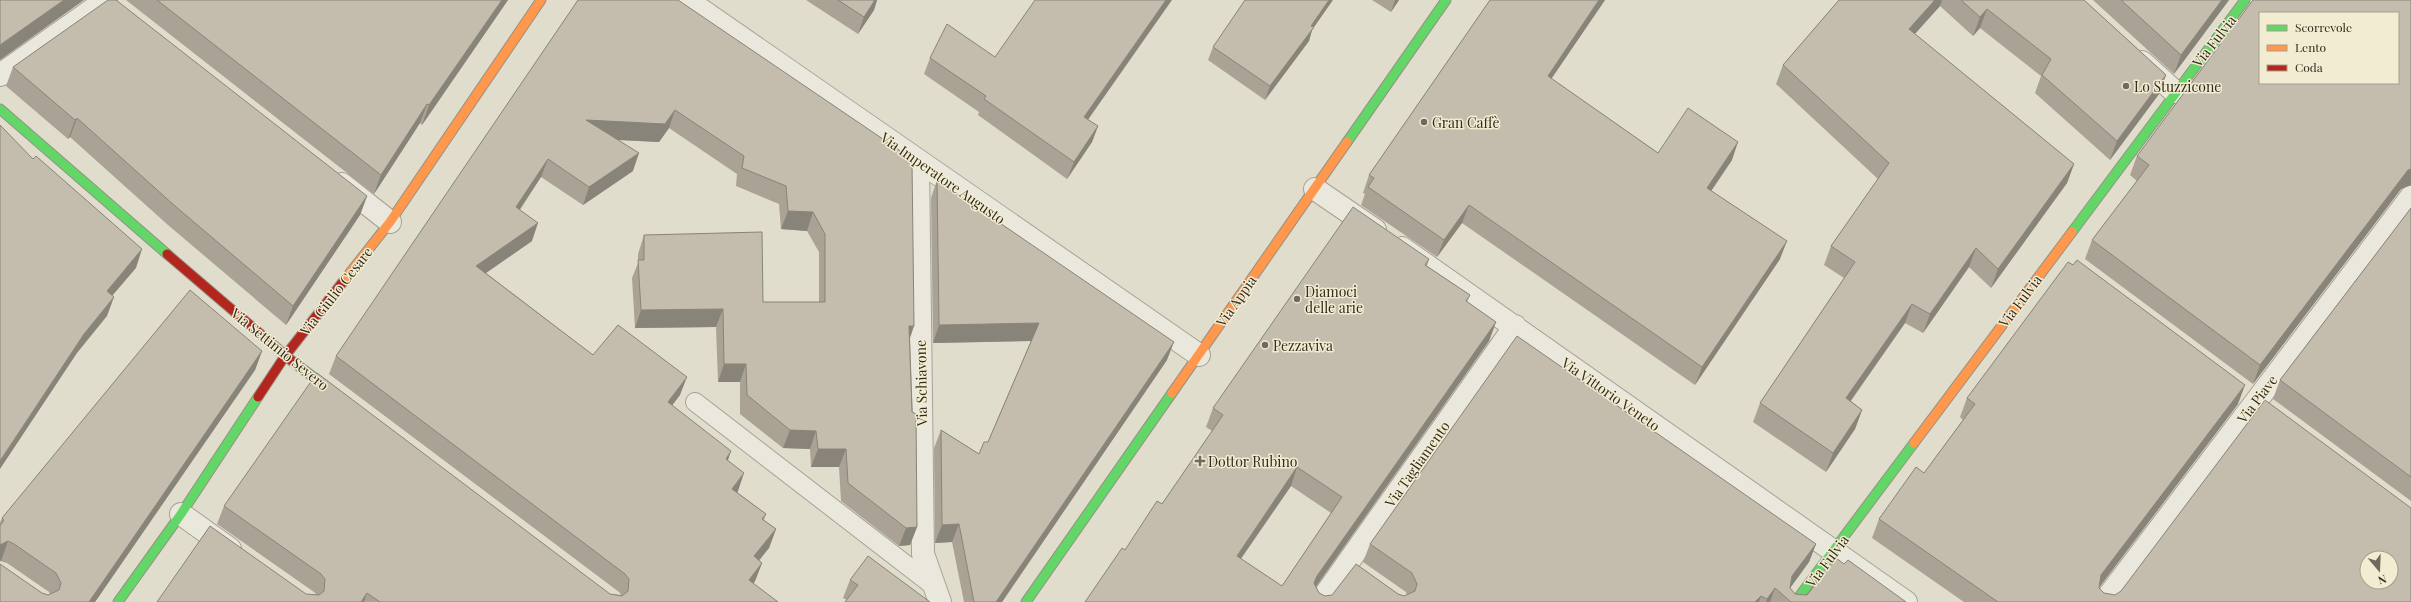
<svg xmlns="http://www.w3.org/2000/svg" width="2411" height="602" font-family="'Playfair Display',serif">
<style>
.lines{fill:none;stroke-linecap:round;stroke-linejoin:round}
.lane-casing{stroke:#a6a296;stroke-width:20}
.street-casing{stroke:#a6a296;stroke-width:24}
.fast-casing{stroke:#969185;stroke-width:11}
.slow-casing{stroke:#969185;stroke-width:11}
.jam-casing{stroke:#969185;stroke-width:11}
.lane{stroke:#eae7dd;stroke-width:18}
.street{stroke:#eae7dd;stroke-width:22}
.fast{stroke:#63d668;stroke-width:9}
.slow{stroke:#ff974d;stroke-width:9}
.jam{stroke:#b3261e;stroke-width:9}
.wall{fill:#a9a295;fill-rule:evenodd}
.shaded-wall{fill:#898479}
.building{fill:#c4bcad;stroke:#898479;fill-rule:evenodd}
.poi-dot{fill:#71695b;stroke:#f2ecd2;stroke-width:1.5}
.labels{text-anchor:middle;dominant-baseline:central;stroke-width:3;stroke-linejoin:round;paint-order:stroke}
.street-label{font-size:14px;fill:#342b1e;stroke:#f2ecd2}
.poi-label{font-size:14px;fill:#342b1e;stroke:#f2ecd2;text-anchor:start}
</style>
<rect width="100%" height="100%" fill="#e1ddcc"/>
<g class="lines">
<defs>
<path id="lane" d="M695 402 935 587"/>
<path id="street" d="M687 0 1199 355
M2142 62 2175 92
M0 75 106 0
M918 161 923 554 940 602
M342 184 390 222
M1315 189 1375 230
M1402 248 1906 602
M181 514 230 549
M1320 602 1515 326
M2104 602 2411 197"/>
<path id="fast" d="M0 109 167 254
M1347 142 1446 0
M2072 232 2245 0
M292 361 337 395
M118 602 181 514 258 397
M1026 602 1172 393
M1795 602 1914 443"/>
<path id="slow" d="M342 283 390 222 541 0
M1172 393 1347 142
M1914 443 2072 232"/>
<path id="jam" d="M167 254 292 361
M258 397 285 356 342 283"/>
</defs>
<use href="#lane" class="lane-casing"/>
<use href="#street" class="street-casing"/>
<use href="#fast" class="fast-casing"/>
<use href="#slow" class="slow-casing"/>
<use href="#jam" class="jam-casing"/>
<use href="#lane" class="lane"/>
<use href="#street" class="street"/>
<use href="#fast" class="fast"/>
<use href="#slow" class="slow"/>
<use href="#jam" class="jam"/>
</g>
<path class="wall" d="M126 0H508L422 125 420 123 374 194Z
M678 0 910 339 917 527 910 545 899 546 841 501 839 467H811L810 449 783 448 740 414V382H718L716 327 635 328 632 278 638 263V254L644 235 763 302H819V252L807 231 781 229 779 204 736 186 737 174 669 128 659 142 618 140 633 171 583 205 541 177 520 210 532 241 486 273 593 355 680 395 672 405 728 460 738 491 737 492 766 514 764 520 776 529 769 548 759 561 762 563 755 581 753 584 778 602H157L306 594 317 595 314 592 217 524 224 506 610 594 621 595 619 592 329 374 336 356Z
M806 0H877L874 10 858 34Z
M1372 0H1399L1391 12Z
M1490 0H1605L1551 79 1658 153 1732 160 1711 191 1780 259 1695 385 1462 223 1437 257 1361 205 1365 194 1363 193 1369 175Z
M1839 0H2084L2166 75 2159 94 2110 160 2035 93 2041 76 1980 28 1973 36 1940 6 1915 34 2074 164 2067 183 1991 288 1969 267 1923 333 1905 323 1851 401 1862 410 1855 429 1826 472 1753 422 1760 403 1844 278 1824 265 1831 246 1878 179 1776 84 1783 65Z
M2093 0H2229L2174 74Z
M2411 0V185L2401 189 2253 384 2085 259 2092 240 2137 181 2130 175 2137 156Z
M1312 30 1309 41 1265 100 1208 60 1213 47Z
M995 57 1087 119 1098 126 1092 142 1067 179 978 115 979 112 924 74 930 58Z
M13 67 367 196 360 215 286 325 168 225 70 137 68 139 6 86Z
M937 180 1167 360 1002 602H964L952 542 935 543 934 448 941 430 979 454 988 442 1031 341 933 343 931 198Z
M2411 208V501L2273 399 2280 380Z
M1429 259 1427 266 1470 295 1467 302 1496 322 1489 341 1316 586 1319 593 1325 596 1398 594 1404 596 1407 595 1406 592 1363 562 1370 544H1816L1809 562 1790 588 1795 594 1807 595 1844 564 1906 602H1085L1162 504 1212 431 1206 427 1213 408ZM1291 486 1331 513 1282 586 1241 559Z
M262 351 255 370 95 602H0L42 593 48 595 50 594 49 592 7 563 0 561V522L2 518Z
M1967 398 2238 404 2099 588 2104 593 2115 595 2411 602H1964L1872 538 1879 519 1924 473 1963 420 1960 417Z
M850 580 930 602 847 600 843 598Z"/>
<path class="shaded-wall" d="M64 0H84L0 60V45Z
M502 0H508L422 125 429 105Z
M875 0H877L874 10 858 34 864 17Z
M1166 0H1172L1078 134 1084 117Z
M1329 0H1333L1312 30 1309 41 1265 100 1270 86Z
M1395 0H1399L1391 12Z
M1599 0H1605L1541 94 1548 76Z
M1935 0H1942L1940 6 1902 48 1909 29Z
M2222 0H2229L2174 74 2181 55Z
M1987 9 1980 28 1973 36 1980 17Z
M2166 75 2159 94 2110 160 2117 141Z
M427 104 420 123 374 194 381 175Z
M675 110 669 128 659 142 580 138 586 120Z
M77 118 70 137 68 139 75 120Z
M1098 126 1092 142 1067 179 1074 162Z
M1738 142 1732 160 1701 206 1707 188Z
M639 153 633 171 583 205 589 187Z
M548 159 541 177 509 225 516 207Z
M2074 164 2067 183 1991 288 1998 269Z
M2411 169V185L2401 189 2253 384 2260 365 2408 170Z
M367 196 360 215 286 325 293 306Z
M1469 205 1462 223 1437 257 1444 240Z
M788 211 813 212 807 231 781 229Z
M538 223 532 241 470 284 476 266Z
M1787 241 1780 259 1695 385 1702 367Z
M1976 248 1969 267 1923 333 1930 314Z
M142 249 136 268 100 310 107 291Z
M114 297 107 316 77 353 0 469V461L84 334Z
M1912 304 1905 323 1839 417 1846 398Z
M723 309 716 327 635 328 641 310Z
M1496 322 1489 341 1310 595 1317 576Z
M1039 323 1032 341 933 343 939 325Z
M909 326H914L908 344Z
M1174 342 1167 360 1002 602H996Z
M262 351 255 370 95 602H89Z
M724 364H746L740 382H718Z
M687 377 680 395 661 420 668 402Z
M2245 385 2238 404 2094 594 2101 575Z
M1862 410 1855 429 1826 472 1833 453Z
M790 430 816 431 810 449 783 448Z
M818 449H846L839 467H811Z
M731 451 725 469 726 459Z
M1297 467 1291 486 1230 574 1237 556Z
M744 473 738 491 726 507 732 489Z
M959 524 952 542 935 543 942 525Z
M917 527 910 545 899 546 906 528Z
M776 529 769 548 747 574 754 556Z
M8 541 1 561H0V545Z
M1816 544 1809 562 1785 595 1792 576Z
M762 563 755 581 742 599 749 580Z
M1775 588 1770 602H1766L1767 599Z
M367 593 364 602H361Z
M1761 596 1759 602H1755Z"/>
<path class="building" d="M0 0H64L0 45Z
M108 0H116L367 196 293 306 175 206 77 118 75 120 13 67Z
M157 0H502L429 105 427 104 381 175Z
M578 0H678L905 154V157L912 162 914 326H909L912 412 916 414 917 527 906 528 848 483 846 449H818L816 431 790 430 747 395 746 364H724L723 309 641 310 638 260H644V235L762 232 763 302H825V234L813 212 788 211 786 186 742 168 744 156 675 110 665 124 586 120 639 153 589 187 548 159 516 207 538 223 476 266 593 355 618 325 687 377 668 402 731 451 726 459 744 473 732 489 766 514 762 519 776 529 754 556 762 563 749 580 778 602H380L367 593 361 602H157L210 526 306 594 319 595 324 591 325 579 321 574 224 506 317 373 610 594 622 596 628 591 629 579 625 574 336 356Z
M838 0H875L864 17Z
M1035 0H1166L1084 117 1098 126 1074 162 984 99 986 96 930 58 947 24 995 57Z
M1245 0H1329L1311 26 1314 27 1270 86 1213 47Z
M1490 0H1599L1548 76 1658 153 1688 108 1738 142 1707 188 1787 241 1702 367 1469 205 1444 240 1368 187 1374 178 1369 175Z
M1839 0H1935L1909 29 2074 164 1998 269 1976 248 1930 314 1912 304 1846 398 1862 410 1833 453 1760 403 1855 262 1831 246 1889 163 1783 65Z
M1961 0H2084L2166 75 2117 141 2042 75 2051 59 1987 9 1980 17Z
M2121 0H2222L2181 55Z
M2253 0H2411V169L2408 170 2260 365 2092 240 2149 165 2137 156ZM2260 13H2398V83H2260Z
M0 125 33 159 36 156 142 249 107 291 114 297 84 334 0 461Z
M937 180 1174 342 996 602H974L959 524 942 525 941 430 979 454 984 442H988L1039 323 939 325Z
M1353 207 1429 259 1425 265 1470 295 1466 301 1496 322 1317 576 1314 583 1319 593 1325 596 1332 595 1356 564 1398 594 1404 596 1415 591 1417 584 1412 573 1370 544 1517 336 1816 544 1792 576 1790 588 1795 594 1807 595 1836 558 1844 564 1848 560 1906 602H1791L1775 588 1767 599 1761 596 1755 602H1085L1122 548 1125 550 1157 501 1162 504 1223 415 1213 408ZM1297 467 1342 497 1282 586 1237 556Z
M2411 208V477L2280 380Z
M2077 260 2245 385 2101 575 2099 588 2104 593 2115 595 2121 591 2265 400 2411 508V602H1998L1879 519 1916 467 1924 473 1975 404 1967 398 2068 262 2073 265ZM2367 558H2391V582H2367Z
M190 290 262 351 89 602H0V564L42 593 48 595 59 590 61 583 56 573 14 544 8 541 0 545V526L4 520 2 518Z
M868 556 930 602H845L858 585 850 580Z"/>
<g class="poi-dot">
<circle cx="2126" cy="86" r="4"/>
<circle cx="1424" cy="122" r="4"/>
<circle cx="1297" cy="299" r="4"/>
<circle cx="1265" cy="345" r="4"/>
<path d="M1198 455h4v4h4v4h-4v4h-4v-4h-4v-4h4z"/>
</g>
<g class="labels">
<g class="street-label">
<text transform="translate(2214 41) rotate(-52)">Via Fulvia</text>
<text transform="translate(943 178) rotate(35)">Via Imperatore Augusto</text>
<text transform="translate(336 291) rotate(-52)">Via Giulio Cesare</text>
<text transform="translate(1236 301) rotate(-55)">Via Appia</text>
<text transform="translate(2020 301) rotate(-53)">Via Fulvia</text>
<text transform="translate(280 349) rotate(39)">Via Settimio Severo</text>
<text transform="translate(921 383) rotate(-91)">Via Schiavone</text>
<text transform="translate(1611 394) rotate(35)">Via Vittorio Veneto</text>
<text transform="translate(2257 399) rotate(-53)">Via Piave</text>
<text transform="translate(1417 464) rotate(-55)">Via Tagliamento</text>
<text transform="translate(1827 561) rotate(-53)">Via Fulvia</text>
</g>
<g class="poi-label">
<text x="2134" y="86">Lo Stuzzicone</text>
<text x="1432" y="122">Gran Caffè</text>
<text x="1305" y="291">Diamoci<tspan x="1305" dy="16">delle arie</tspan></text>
<text x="1273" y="345">Pezzaviva</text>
<text x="1208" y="461">Dottor Rubino</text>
</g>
</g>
<rect x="2259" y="12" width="140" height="72" fill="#f2ecd2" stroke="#a69f8a"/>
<rect x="2267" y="25" width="20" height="6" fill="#63d668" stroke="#a69f8a"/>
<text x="2295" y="32" font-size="12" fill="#342b1e">Scorrevole</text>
<rect x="2267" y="45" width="20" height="6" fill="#ff974d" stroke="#a69f8a"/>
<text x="2295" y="52" font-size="12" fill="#342b1e">Lento</text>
<rect x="2267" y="65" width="20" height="6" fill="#b3261e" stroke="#a69f8a"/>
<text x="2295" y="72" font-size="12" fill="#342b1e">Coda</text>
<g transform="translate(2379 570) rotate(161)"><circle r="19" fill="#f2ecd2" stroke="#a69f8a"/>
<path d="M0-3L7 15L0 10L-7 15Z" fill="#71695b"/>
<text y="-6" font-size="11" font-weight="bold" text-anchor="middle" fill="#342b1e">N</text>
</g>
</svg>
